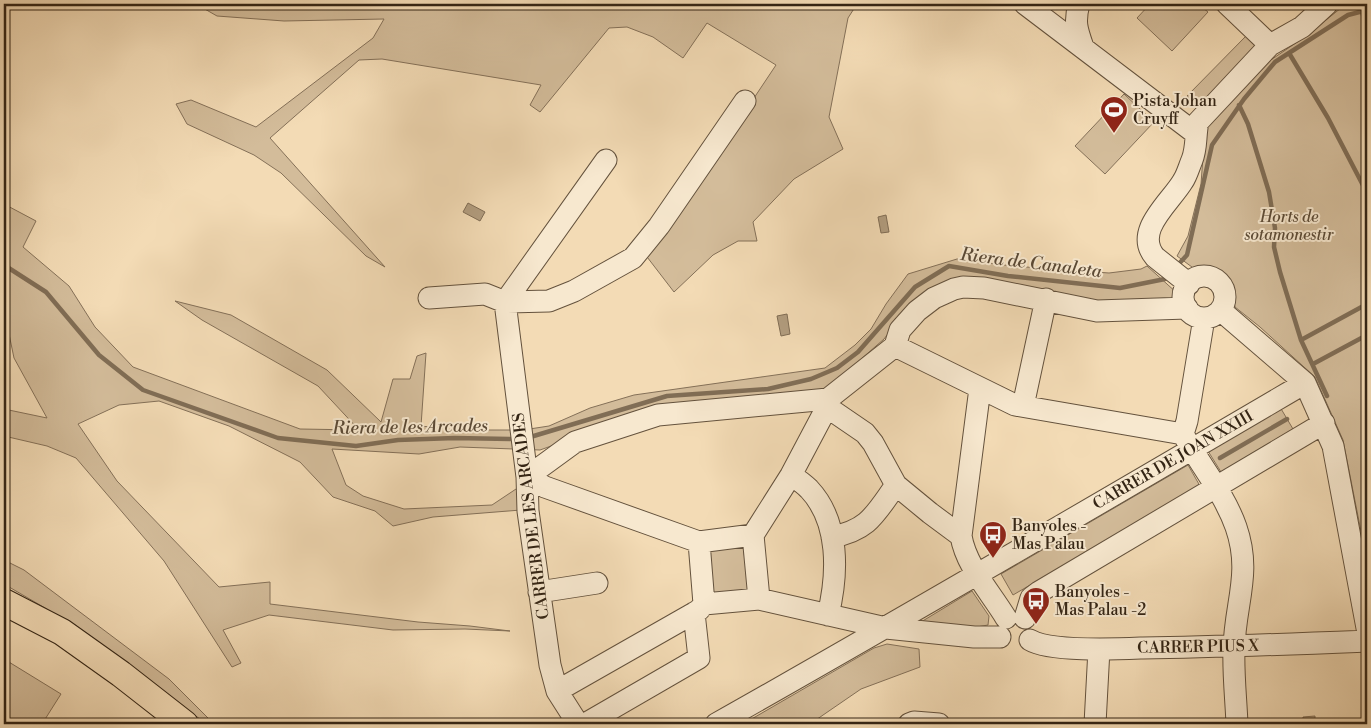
<svg xmlns="http://www.w3.org/2000/svg" width="1371" height="728" font-family="'Libre Bodoni',serif">
<style>
.green{fill:#d3bc9a;stroke:#847058}
.water{fill:#b29d7f;stroke:#806d55}
.lines{fill:none;stroke-linecap:round;stroke-linejoin:round}
.stream{stroke:#806d55;stroke-width:4.5}
.minor-casing{stroke:#64523d;stroke-width:23}
.major-casing{stroke:#342515;stroke-width:28}
.minor{stroke:#f7e8cf;stroke-width:21}
.major{stroke:#f3dbb5;stroke-width:26}
.labels{text-anchor:middle;dominant-baseline:central;stroke-width:4;stroke-linejoin:round;paint-order:stroke}
.poi-label{font-size:16px;fill:#342515;stroke:#f7e8cf;text-anchor:start}
.park-label{font-size:16px;font-style:italic;fill:#5c4b36;stroke:#f7e8cf}
.street-label{font-size:16px;fill:#342515;stroke:#f7e8cf}
.water-label{font-size:18px;font-style:italic;fill:#5a4935;stroke:#f7e8cf}
</style>
<rect width="100%" height="100%" fill="#f3dbb5"/>
<filter id="stains"><feTurbulence type="fractalNoise" baseFrequency=".004" numOctaves="4"/><feColorMatrix values="0 0 0 0 .2 0 0 0 0 .09 0 0 0 0 .02 0 0 0 .5 -.17"/></filter>
<radialGradient id="worn" r=".72"><stop offset=".6" stop-color="#630" stop-opacity="0"/><stop offset="1" stop-color="#630" stop-opacity=".3"/></radialGradient>
<path class="green" d="M196 4H857L848 18 829 117 843 149 794 179 753 222 757 241H738L713 255 674 292 644 253 664 233 776 65 707 23 683 58 653 37 627 27 609 28 540 112 530 105 541 85 382 59 359 60 270 138 385 267 366 256 281 173 254 155 187 124 176 104 191 100 256 127 373 38 384 19 284 21 217 16Z
M1150 4H1198L1208 12 1172 51 1137 18Z
M1346 4H1354L1359 7 1363 22 1367 21V562L1343 440 1315 377 1260 327 1235 307 1230 279C1220 272 1209 266 1196 270L1177 256 1188 236 1201 184 1205 129 1262 66 1306 36Z
M1246 36 1257 46 1198 107 1187 96Z
M1124 94 1154 122 1105 174 1075 146Z
M4 204 36 221 23 247 69 286 95 327 133 367 300 429 359 430 318 386 202 320 175 301 231 315 327 370 381 422 393 379H410L417 356 426 353 421 426 455 430H523L549 426 590 408 634 395 825 368 855 345 871 329 886 304 908 274 957 259 1012 266 1109 273 1141 269 1147 266 1177 293 1173 299 1098 305 1012 286 911 304 884 339 828 388 596 430 540 450 460 447 419 454 332 449 346 485 363 496 404 509 492 505 519 487 521 510 433 517 393 526 375 511 333 497 300 462 229 426 159 401 119 405 78 424 117 481 219 587 270 582V604L418 622 470 626 510 631 465 629 393 630 269 615 223 630 241 663 232 667 164 561 76 458 47 446 4 436V409L47 418 14 358 4 310Z
M1280 407 1293 429 1221 472 1208 451Z
M1188 465 1200 486 1013 595 1001 574Z
M743 544 749 593 714 598 708 548Z
M4 560 24 570 169 679 214 724H207L45 608 4 584Z
M972 591 989 616 988 625 971 628 921 622Z
M887 644 919 649 920 667 861 689 810 724H743L874 648Z
M4 659 61 694 42 724H4Z"/>
<path class="water" d="M468 203 485 212 480 221 463 212Z
M886 215 889 232 881 233 878 217Z
M787 314 790 334 781 336 777 316Z
M1315 716V724H1303V717Z"/>
<g class="lines">
<path class="stream" d="M1289 53 1328 118 1367 193
M1239 105 1248 124 1269 192 1275 228 1274 247 1280 272 1301 340 1327 396
M4 265 46 292 99 355 143 390 278 438 356 446 398 440 455 438 515 439
M1176 267 1187 255 1212 145 1244 99 1275 62 1348 15 1367 10
M1301 340 1367 304
M1313 364 1367 335
M527 438 667 396 768 389 811 379 837 368 858 352 915 287 949 266 1008 276 1120 288 1165 279 1169 274
M1220 458 1287 419"/>
<defs>
<path id="minor" d="M1025 4 1195 133
M1079 4C1074 22 1077 30 1083 47
M1227 4 1270 45
M1183 297a21 21 0 1 1 42 0a21 21 0 1 1-42 0Z
M1189 284 1155 257C1133 231 1170 203 1183 181 1187 175 1189 167 1192 160 1197 148 1195 135 1198 122L1270 45 1302 27 1327 4
M429 298 485 294 505 302 549 301 574 291 633 258 659 226 745 101
M505 302 527 477 528 511 550 665 557 691 578 724
M505 302 606 160
M1226 315 1305 383 1333 446 1367 628
M895 346 1015 405 1183 434
M980 388 961 536C966 566 991 593 1006 618
M1023 406 1046 299
M827 407 865 433 873 443 896 485 930 513 961 536
M1183 434C1200 465 1224 493 1236 527 1252 573 1235 603 1234 648 1233 673 1236 699 1237 724
M1183 434 1187 421 1204 318
M791 475C797 479 804 484 809 489 840 522 838 574 828 615
M527 477 575 442 658 415 828 399 895 346 900 330 917 311 934 298 954 289 963 287 984 288 1097 311 1187 308
M527 477 545 487 699 542
M753 535 791 475 827 407 828 399
M832 537C869 530 875 514 896 485
M539 592 597 583
M759 599 753 535 699 542 704 604 759 599 886 628 974 637H1000
M1025 618 1031 598 1039 592 1324 423
M1030 640C1050 652 1117 649 1143 648 1218 647 1292 644 1367 641
M557 691 694 613 699 610 704 604
M585 724 699 658 694 613
M716 724C913 613 1109 498 1305 383
M909 724 914 722 939 724
M1095 724 1099 649"/>
<path id="major" d="M4 602 62 632 121 674 185 724"/>
</defs>
<use href="#minor" class="minor-casing"/>
<use href="#major" class="major-casing"/>
<use href="#minor" class="minor"/>
<use href="#major" class="major"/>
</g>
<defs>
<symbol id="stadium-pin" viewBox="-11 -11 22 30"><path d="M0 17L-7.5 6A9.5 9.5 0 1 1 7.5 6Z" fill="#8f2418" stroke="#f7e8cf"/><path d="M0-5a6.5 5 0 1 0 0 10a6.5 5 0 1 0 0-10ZM-3.5-1.8h7v3.6h-7Z" fill="#fff"/></symbol>
<symbol id="bus-pin" viewBox="-11 -11 22 30"><path d="M0 17L-7.5 6A9.5 9.5 0 1 1 7.5 6Z" fill="#8f2418" stroke="#f7e8cf"/><path d="M-5-6H5V4H4V6H2V4H-2V6H-4V4H-5ZM-3.5-4V0h7V-4ZM-3.5 1.2v1.5H-2V1.2ZM2 1.2v1.5H3.5V1.2Z" fill="#fff"/></symbol>
</defs>
<g fill-rule="evenodd">
<use href="#stadium-pin" x="1098" y="94" width="32" height="43"/>
<use href="#bus-pin" x="977" y="519" width="32" height="43"/>
<use href="#bus-pin" x="1020" y="585" width="32" height="43"/>
</g>
<g class="labels">
<g class="poi-label">
<text x="1133" y="101">Pista Johan<tspan x="1133" dy="18">Cruyff</tspan></text>
<text x="1012" y="526">Banyoles -<tspan x="1012" dy="18">Mas Palau</tspan></text>
<text x="1055" y="592">Banyoles -<tspan x="1055" dy="18">Mas Palau -2</tspan></text>
</g>
<g class="park-label">
<text x="1289" y="217">Horts de<tspan x="1289" dy="18">sotamonestir</tspan></text>
</g>
<g class="street-label">
<text transform="translate(1173 460) rotate(-30)">CARRER DE JOAN XXIII</text>
<text transform="translate(531 516) rotate(-97)">CARRER DE LES ARCADES</text>
<text transform="translate(1198 647) rotate(-1)">CARRER PIUS X</text>
</g>
<g class="water-label">
<text transform="translate(1031 263) rotate(7)">Riera de Canaleta</text>
<text transform="translate(410 427) rotate(-1)">Riera de les Arcades</text>
</g>
</g>
<rect width="1371" height="728" fill="none" stroke="#f3dbb5" stroke-width="20"/>
<rect x="5" y="5" width="1361" height="718" fill="none" stroke="#342515" stroke-width="2.5"/>
<rect x="10" y="10" width="1351" height="708" fill="none" stroke="#342515"/>
<rect width="100%" height="100%" filter="url(#stains)"/>
<rect width="100%" height="100%" fill="url(#worn)"/>
</svg>
